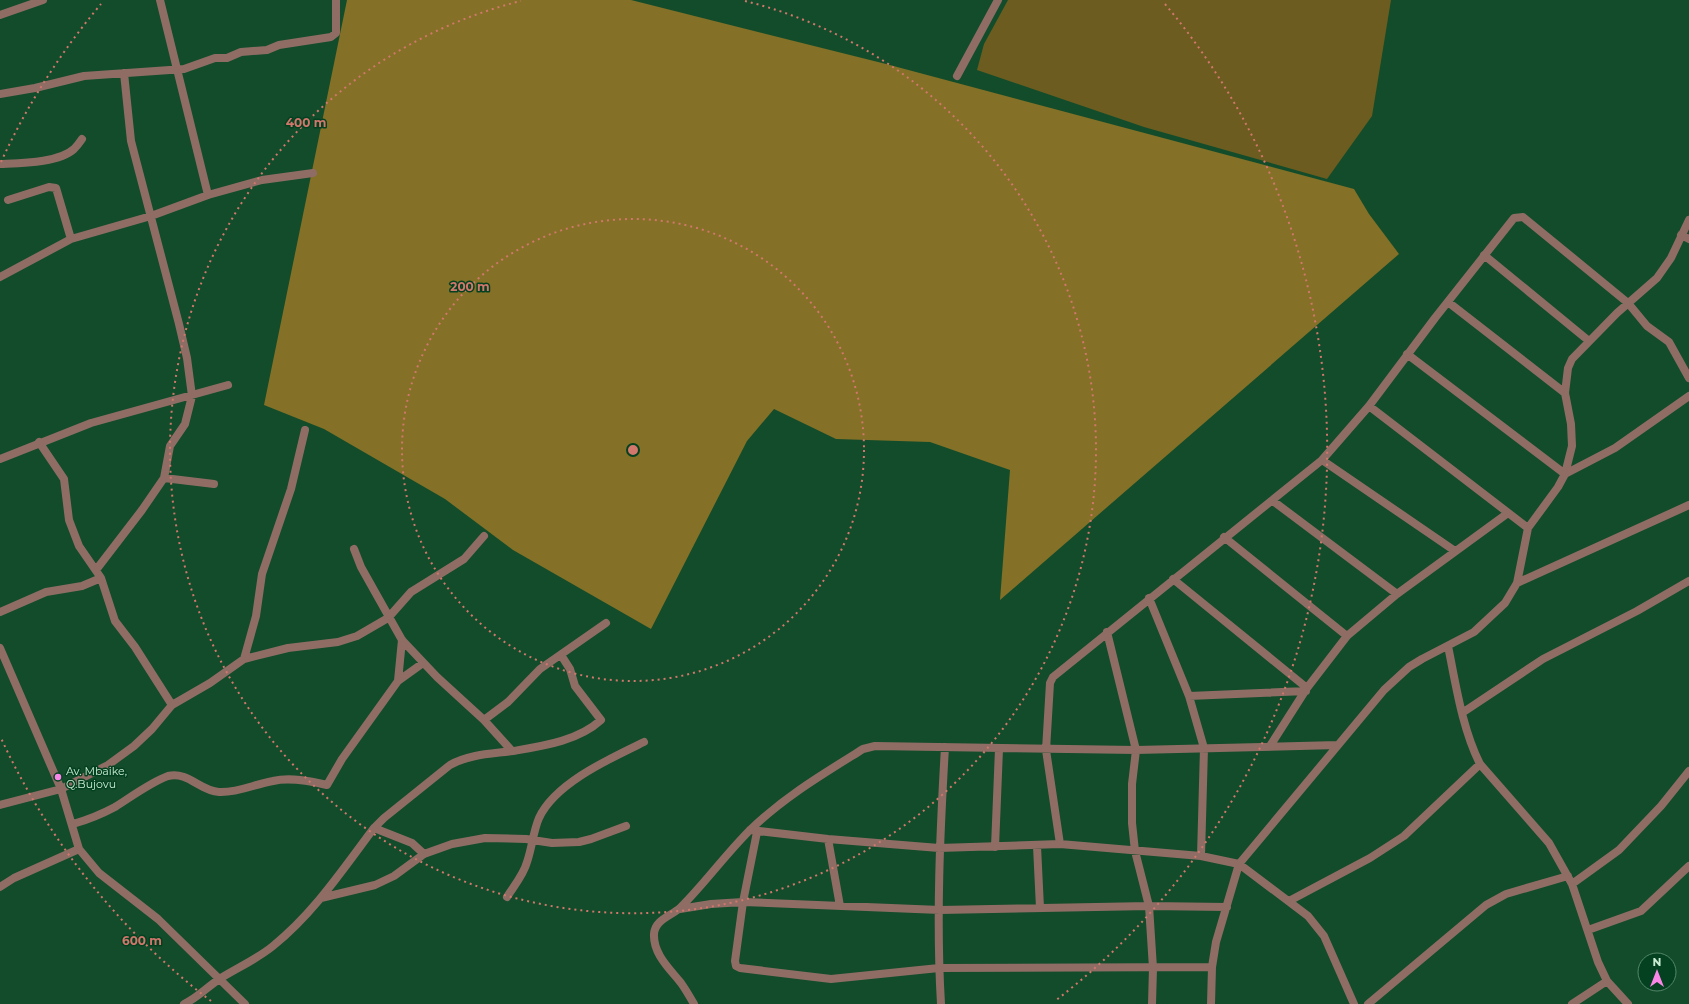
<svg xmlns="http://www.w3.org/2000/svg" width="1689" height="1004" font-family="Montserrat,sans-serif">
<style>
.green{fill:#6c5c1f}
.forest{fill:#847026}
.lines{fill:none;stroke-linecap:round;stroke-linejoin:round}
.minor{stroke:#8f6d65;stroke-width:8}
.ring{fill:none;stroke:#d1776c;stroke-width:2;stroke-dasharray:2 4}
.poi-dot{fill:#fa87e7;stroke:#044121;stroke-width:1.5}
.labels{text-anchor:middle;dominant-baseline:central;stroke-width:3;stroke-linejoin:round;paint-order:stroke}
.poi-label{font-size:11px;fill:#caedd3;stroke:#044121;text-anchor:start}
.centre{fill:#d1776c;stroke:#044121;stroke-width:2}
.ring-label{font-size:12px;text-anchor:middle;font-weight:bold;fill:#d1776c;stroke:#044121;stroke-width:3;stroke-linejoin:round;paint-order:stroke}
</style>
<rect width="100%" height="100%" fill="#134c2b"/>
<path class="green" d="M1008 0H1391L1372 116 1327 179 1144 127 977 70 984 44Z"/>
<path class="forest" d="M347 0H631L886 64 1354 189 1369 214 1399 254 1000 600 1010 470 930 442 836 439 774 409 747 441 651 629 513 550 445 499 324 429 264 405Z"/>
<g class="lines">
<path class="minor" d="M160 0 208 195
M0 15 43 0
M957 76 998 0
M0 94 35 88 84 76 184 69 215 58H227L241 52 267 50 279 45 331 37 336 33V0
M0 164C20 163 59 163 74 149 77 146 80 142 82 139
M8 200 49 187 56 188 71 239
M1681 235 1689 239
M1484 255 1589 341
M0 277 71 239 151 216 208 195 262 180 313 173
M1448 302 1565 393
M1407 354 1565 474 1615 448 1689 396
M1369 406 1528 528
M39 442 64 479 69 520 79 546 101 578 115 621 135 647 172 705
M0 459 91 423 228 385
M1322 460 1455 551
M164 478 214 484
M1273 501 1397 594
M1224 537 1347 636
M354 549 361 567 402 640 437 677 484 720 512 751
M96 570 142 510 164 478 170 446 185 424 192 396 187 358 179 324 131 141 124 73
M1173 579 1307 688
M1517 583 1689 505
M1149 598 1189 696 1306 691
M0 612 46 592 82 586 101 578
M1107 632 1136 750 1132 784V823L1135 851 1149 906 1153 968 1152 1004
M1448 646C1456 685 1462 728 1480 764L1549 843 1572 884 1598 962 1607 981 1628 1004
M0 648 61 789 79 849 99 873 158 919 245 1004
M244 659 256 616 262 574 291 489 305 430
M398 681 423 663
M1189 696 1204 748 1201 856
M1462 713 1543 659 1637 611 1689 581
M484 720 508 702 540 669 606 623
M1270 746 1307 688 1347 636 1397 594 1508 513
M0 805 61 789 108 765 134 746 152 729 172 705 210 683 244 659 288 648 338 642 357 636 388 618 411 592 464 559 484 536
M73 824C87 820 102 814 115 807 131 797 151 782 168 776 188 771 200 791 219 792 238 793 255 784 273 781 290 777 310 781 327 785L342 759 398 681 402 640
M374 828 412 843 424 854
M750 830 828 839 939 848 1060 844 1201 856 1239 864 1308 916 1324 936 1354 1004
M757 832 743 902 735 961 736 966 740 968 831 979 939 968 1212 967
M828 839 840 906
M1060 844 1046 750 1050 683 1053 677 1322 460 1369 406 1435 318 1514 218 1523 217 1628 303 1647 326 1669 342 1689 378
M1037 846 1040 908
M995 847 999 749
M1572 884 1619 850 1661 806 1689 771
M0 887 14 878 79 849
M507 897C514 886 524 874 527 862 532 848 533 832 539 818 555 783 611 758 644 742
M321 898 375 885 394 876 424 854 452 844 485 838 526 839 552 843 579 842 591 839 626 826
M1289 901 1370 858 1404 836 1480 764
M680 909 711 904 743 902 940 910 1149 906 1227 907
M1588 930 1641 911 1689 866
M184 1004C199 997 208 986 221 978 239 967 257 959 273 946 314 913 343 869 374 828L384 818 450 765C470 754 491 754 513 751 543 746 578 741 601 720L575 686 570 669 561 655
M694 1004C690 997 686 990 681 983 670 969 653 954 654 934 655 919 672 916 681 907 705 883 725 855 750 830 784 797 823 774 863 749L875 746 1136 750 1338 745
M941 1004C936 919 940 833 945 747
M1211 1004 1212 967 1216 942 1239 864 1384 690 1409 667 1422 659 1474 632 1505 603 1517 583 1528 528 1558 487 1565 474 1572 446 1571 424 1565 393 1568 368 1572 359 1617 313 1657 278 1671 258 1689 220
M1368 1004 1486 905 1506 894 1568 876
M1572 1004 1607 981"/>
</g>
<g class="ring">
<circle cx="633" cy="450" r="231"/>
<path d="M745 1A463 463 0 1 1 521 1"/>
<path d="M211 1001A694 694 0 0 1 1 738M1 162A694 694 0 0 1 101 4M1165 4A694 694 0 0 1 1055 1001"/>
</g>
<circle class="poi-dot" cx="58" cy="777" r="4"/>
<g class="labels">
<g class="poi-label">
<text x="66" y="771">Av. Mbaike,<tspan x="66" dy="13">Q.Bujovu</tspan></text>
</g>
</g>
<circle cx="633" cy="450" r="6" class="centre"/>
<g class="ring-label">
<text x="306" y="127">400 m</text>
<text x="470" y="291">200 m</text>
<text x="142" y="945">600 m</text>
</g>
<g transform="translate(1657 972)"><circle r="19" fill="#044121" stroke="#538668"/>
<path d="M0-3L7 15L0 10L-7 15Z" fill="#fa87e7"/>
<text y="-6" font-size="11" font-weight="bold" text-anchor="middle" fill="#caedd3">N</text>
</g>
</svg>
